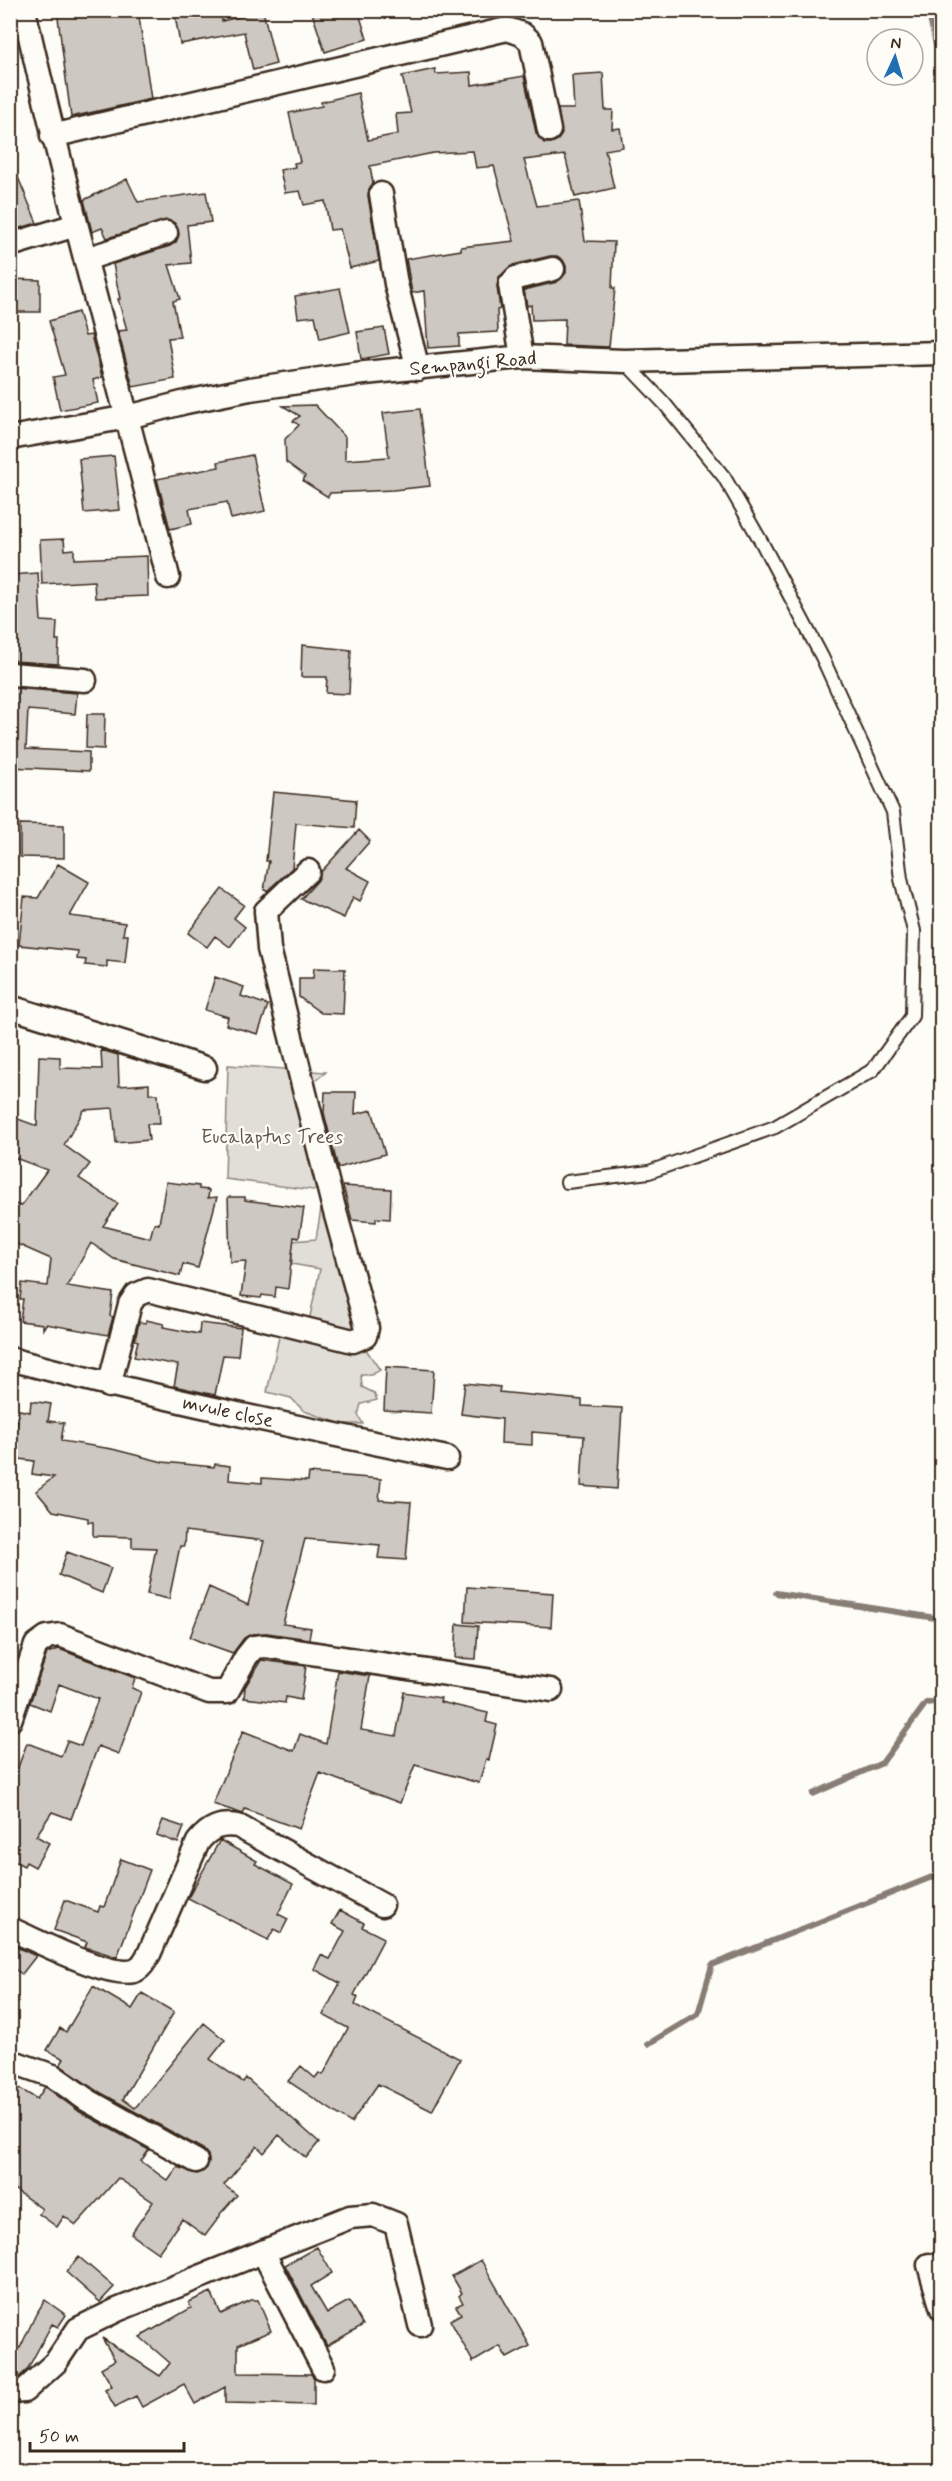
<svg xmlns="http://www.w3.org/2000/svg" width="952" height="2481" font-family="Mynerve,sans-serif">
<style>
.green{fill:#e1ded7;stroke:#8e847a;stroke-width:1.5}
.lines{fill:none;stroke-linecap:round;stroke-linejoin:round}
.stream{stroke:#887d74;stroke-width:6}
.building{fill:#cdc8c2;stroke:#3b2a1e;stroke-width:1.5}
.lane-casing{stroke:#3b2a1e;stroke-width:16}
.street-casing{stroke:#3b2a1e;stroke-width:27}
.lane{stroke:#fdfcf7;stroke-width:12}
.street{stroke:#fdfcf7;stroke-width:22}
.labels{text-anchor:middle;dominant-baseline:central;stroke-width:4.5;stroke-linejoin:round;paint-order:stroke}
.street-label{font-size:20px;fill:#3b2a1e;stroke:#fdfcf7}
.park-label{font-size:20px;fill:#64574c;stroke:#fdfcf7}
</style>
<rect width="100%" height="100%" fill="#fdfcf7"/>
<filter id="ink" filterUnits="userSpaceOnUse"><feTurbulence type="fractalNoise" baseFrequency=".0167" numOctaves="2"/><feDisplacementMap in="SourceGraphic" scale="12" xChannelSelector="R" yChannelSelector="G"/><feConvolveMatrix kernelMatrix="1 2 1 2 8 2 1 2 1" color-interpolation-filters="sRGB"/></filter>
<g filter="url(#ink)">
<path class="green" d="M228 1065 326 1072 315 1081 312 1088 329 1192 225 1179Z
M321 1209 325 1210 357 1333 309 1321 320 1269 292 1264V1241L316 1239Z
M281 1328 365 1348 380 1370 371 1375H361L362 1387 374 1393 377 1400 361 1404 358 1415 363 1424H342L304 1411 291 1398 267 1392Z"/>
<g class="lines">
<path class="stream" d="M928 10 942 71
M776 1593 942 1619
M813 1794 882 1763 926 1703 942 1701
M648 2044 698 2014 712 1965 942 1873"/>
</g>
<path class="building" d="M57 10H138L151 99 71 117Z
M174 10H220L222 21 263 11 276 64 253 70 244 32 180 44Z
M311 10H358L367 39 325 52Z
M435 69 436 74 471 72 472 85 524 76 536 133 544 143H551L558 140 562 134 558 109H574L572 75 603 73 605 110H613L612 129 620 128 623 147 605 150 614 188 575 197 565 155 524 160 537 206 579 201 585 241 614 242 612 288H615L609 347 564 345 565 319 532 320 531 305 527 306 524 290 557 282 566 273V266L563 260 557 256H550L513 265 499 277 497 287 500 309 497 310 498 332 459 334V346L428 348 424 291 412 293 406 259 461 250V247L514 241 494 166 476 168 473 151 433 153 370 166 373 183 369 189 368 196 379 261 350 268 340 229 330 230 325 201 304 205 300 191 285 193 280 170 295 167 294 163 300 162 289 113 322 106 321 102 358 93 368 140 398 134 396 114 411 113 402 76Z
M10 158 37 223 10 231Z
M127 179 138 202 206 192 211 222 187 225 191 263 169 265 180 299 173 301 180 337 168 338 175 379 133 387 118 331 127 330 118 299H120L113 264 170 246 176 242 179 235 175 223 168 220 107 238 102 228 92 232 84 200Z
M10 279 40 280V312H10Z
M340 288 350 332 320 339 315 316 298 318 295 296Z
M78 312 85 336 91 335 102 377 93 380 98 403 60 410 53 377 65 375 49 321Z
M384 328 389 354 361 359 357 332Z
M315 405 345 437V460L389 457 383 413 420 409 430 486 393 490 330 493 328 497 303 481 305 476 286 462 285 439 299 425 293 421 300 416 283 406Z
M252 455 265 511 231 519 227 502 189 509 192 524 170 529 157 479 219 467 218 462Z
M114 456 120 510 84 513 79 459Z
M64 539 65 550 74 549V559L147 556 148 596 95 598 94 581 42 584 40 540Z
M38 573 41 621 57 622 56 640H59L58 664 14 661 10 575Z
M302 645 351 650 349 694 326 693 327 677H301Z
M12 688 77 693 75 714 28 710 26 749 89 752V771L10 767Z
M87 714H105L104 749 86 748Z
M273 792 356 800 354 828 296 823 292 868 267 891 264 890 269 861H266Z
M20 824 64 825V858L20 857Z
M359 830 370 841 346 868 370 881 360 901 353 897 344 918 301 899 318 880 321 872Z
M58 864 89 882 70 916 125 923 123 935H128L125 963 107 961V967L85 965 86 960 77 959 78 951 19 945 24 897 38 898Z
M222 889 244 905 234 918 245 927 230 947 215 936 207 947 188 933Z
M314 968 345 969 343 1014 321 1013 299 997V978H313Z
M215 977 244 987 241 996 268 1005 258 1034 226 1025 228 1017 205 1010Z
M101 1050 118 1055 119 1086 149 1084V1094H158L160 1124H147L149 1140 116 1143 113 1108 84 1110 64 1145 90 1164 79 1178 118 1204 103 1226 150 1238 154 1223 159 1224 166 1182 199 1186V1189L209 1190 208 1198 217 1197 198 1268 183 1264 180 1276 114 1259 91 1243 67 1286 113 1293 110 1316 113 1317 108 1335 46 1324 43 1329V1324L20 1321 23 1299H20L22 1283 48 1286 51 1259 10 1241V1202L21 1206 47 1170 10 1156V1116L37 1126 39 1056 60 1057V1068L102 1069Z
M325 1092H356L355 1114 372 1110 385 1154 338 1168 324 1113Z
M343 1186 391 1189 390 1219 376 1218V1222L352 1220Z
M228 1197H245V1200L304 1208 299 1238 294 1237 288 1289 276 1287 275 1297 262 1295 261 1298 241 1296 246 1261 230 1262Z
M146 1320 164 1324 163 1327 199 1334 200 1323 241 1328 238 1356 223 1355 215 1395 174 1386 178 1365 134 1357 138 1341 135 1340 139 1322 146 1323Z
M386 1367 434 1370 431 1413 384 1410Z
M465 1383 500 1387 499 1392 582 1400V1406L622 1408 617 1489 581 1486 584 1436 532 1432V1445L501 1443 502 1419 461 1414Z
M31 1401 51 1404 48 1421 64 1423 61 1441 112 1449 163 1462 214 1467 215 1464 230 1466 229 1480 262 1483V1478L308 1481 309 1473 381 1479 379 1500 411 1502 406 1560 378 1558 380 1545 305 1539 283 1624 311 1628 309 1639 267 1633 252 1634 244 1638 233 1653 199 1641 190 1637 209 1587 248 1605 264 1541 185 1531 184 1546H180L169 1599 147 1594 156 1548 132 1547V1537L93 1536V1522H88V1518L53 1511 36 1491 54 1477 32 1474 34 1461 12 1458 19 1410 30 1412Z
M67 1552 111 1568 102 1593 59 1575Z
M467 1587 553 1593 551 1627 465 1622Z
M457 1624 478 1626 476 1659 455 1658Z
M59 1649 135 1678 132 1688 141 1692 119 1754 98 1746 71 1819 52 1812 36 1836 49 1843 35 1867 26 1862 24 1866 10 1859V1789L27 1743 61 1756 67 1741 81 1746 98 1699 59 1684 50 1711 30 1703 47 1653Z
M261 1660 306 1666 301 1700 286 1697 285 1703 244 1698 245 1687Z
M338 1671 370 1676 361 1730 396 1736 404 1692 441 1698 440 1702 488 1713 486 1722 497 1725 489 1760 486 1759 479 1783 415 1765 400 1803 320 1773 299 1829 245 1809 243 1814 213 1804 243 1731 294 1751 300 1734 326 1744Z
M163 1820 184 1827 178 1843 157 1835Z
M220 1840 257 1861 255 1864 293 1884 278 1914 288 1919 281 1933 274 1929 268 1940 188 1898Z
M121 1859 150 1870 117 1957 85 1947 87 1942 54 1930 65 1900 98 1912 100 1906 104 1907Z
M340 1910 364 1923 362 1927 384 1938 354 1995 358 1997 355 2005 460 2059 432 2111 378 2084 351 2123 288 2081 301 2066 315 2078 319 2073 323 2075 348 2028 323 2015 340 1983 314 1969 321 1955 330 1959 345 1931 332 1924Z
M14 1946 36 1956 22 1974 10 1966V1951Z
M93 1986 132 2009 142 1993 174 2012 123 2099 135 2108 204 2023 225 2040 210 2059 243 2082 246 2078 319 2142 306 2158 279 2135 264 2153 257 2146 224 2185 237 2195 220 2214V2216L205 2236 182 2219 158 2253 131 2234 153 2202 118 2178 76 2225 64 2216 57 2227 39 2214 42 2209 10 2186V2083L37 2099 45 2087 47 2088 80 2112 149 2150 141 2161 168 2181 178 2167 197 2174 207 2168 209 2161 208 2155 203 2149 94 2089 60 2065 64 2059 47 2050 60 2028 66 2032Z
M317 2247 332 2273 311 2286 327 2313 349 2301 363 2325 327 2346 285 2265Z
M79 2257 114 2287 100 2302 66 2272Z
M481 2260 530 2346 507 2358 500 2346 473 2362 450 2320 461 2314 456 2306 463 2303 459 2296 462 2293 452 2276Z
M211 2292 221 2314 251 2300H258L271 2331 238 2345V2373L311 2374 314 2378V2405L225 2403V2387L195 2404 184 2384 142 2407 136 2396 115 2407 105 2390 112 2386 101 2368 115 2360 102 2338 160 2376 170 2363 140 2337 191 2308 189 2302Z
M45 2300 66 2315 58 2327 52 2324 27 2370 18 2378 10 2377V2344L20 2348 36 2314Z"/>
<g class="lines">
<defs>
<path id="lane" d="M567 1182 649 1172 775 1127 873 1070 912 1016 914 931 901 879 893 812 822 657 762 543 724 477 664 403 625 362"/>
<path id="street" d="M24 10C67 201 121 388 168 577
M52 136 507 29 522 34 531 42 549 130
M381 194 396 284 418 369
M10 245 76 225
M86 259 166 233
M522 357 510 285 516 278 553 269
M10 438 128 417 186 402 250 389 355 374 522 357 624 361 942 353
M10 674 85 680
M10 1007 205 1068
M10 1359C155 1398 301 1428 447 1458
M109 1386 130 1304 136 1295 148 1290 353 1341 365 1336 367 1328 332 1201 269 949 266 911 308 871
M10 1720 36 1645 47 1637 60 1635 209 1692H227L246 1657 254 1647 265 1646 551 1690
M10 1929C37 1940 107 1978 134 1971 141 1969 145 1960 149 1954L198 1842C209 1828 220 1823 238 1826L382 1905
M10 2061 53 2076 87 2100 196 2161
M263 2252 323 2368
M929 2265 942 2309
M10 2392 24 2391 56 2362 78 2329 117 2310 350 2217 373 2215 396 2224 420 2325"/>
</defs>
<use href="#lane" class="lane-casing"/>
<use href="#street" class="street-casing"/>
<use href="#lane" class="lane"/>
<use href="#street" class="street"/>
</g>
</g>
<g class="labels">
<g class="street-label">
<text transform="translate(473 364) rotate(-5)">Sempangi Road</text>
<text transform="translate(228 1412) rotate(12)">mvule close</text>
</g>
<g class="park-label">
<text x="272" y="1137">Eucalaptus Trees</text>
</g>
</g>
<rect width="952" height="2481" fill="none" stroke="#fdfcf7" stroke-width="36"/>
<rect x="18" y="18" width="916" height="2445" fill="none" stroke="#3b2a1e" stroke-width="2" filter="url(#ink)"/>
<g transform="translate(895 57) rotate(4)"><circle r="28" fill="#fdfcf7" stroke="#afa8a0" stroke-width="1.5"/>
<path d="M0-4.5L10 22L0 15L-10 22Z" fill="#1f6fb2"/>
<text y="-9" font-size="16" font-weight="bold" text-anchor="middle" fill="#3b2a1e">N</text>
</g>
<path d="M30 2442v9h154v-9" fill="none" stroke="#3b2a1e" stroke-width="3"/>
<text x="39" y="2442" font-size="18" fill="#3b2a1e" stroke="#fdfcf7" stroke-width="4.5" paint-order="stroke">50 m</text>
</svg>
